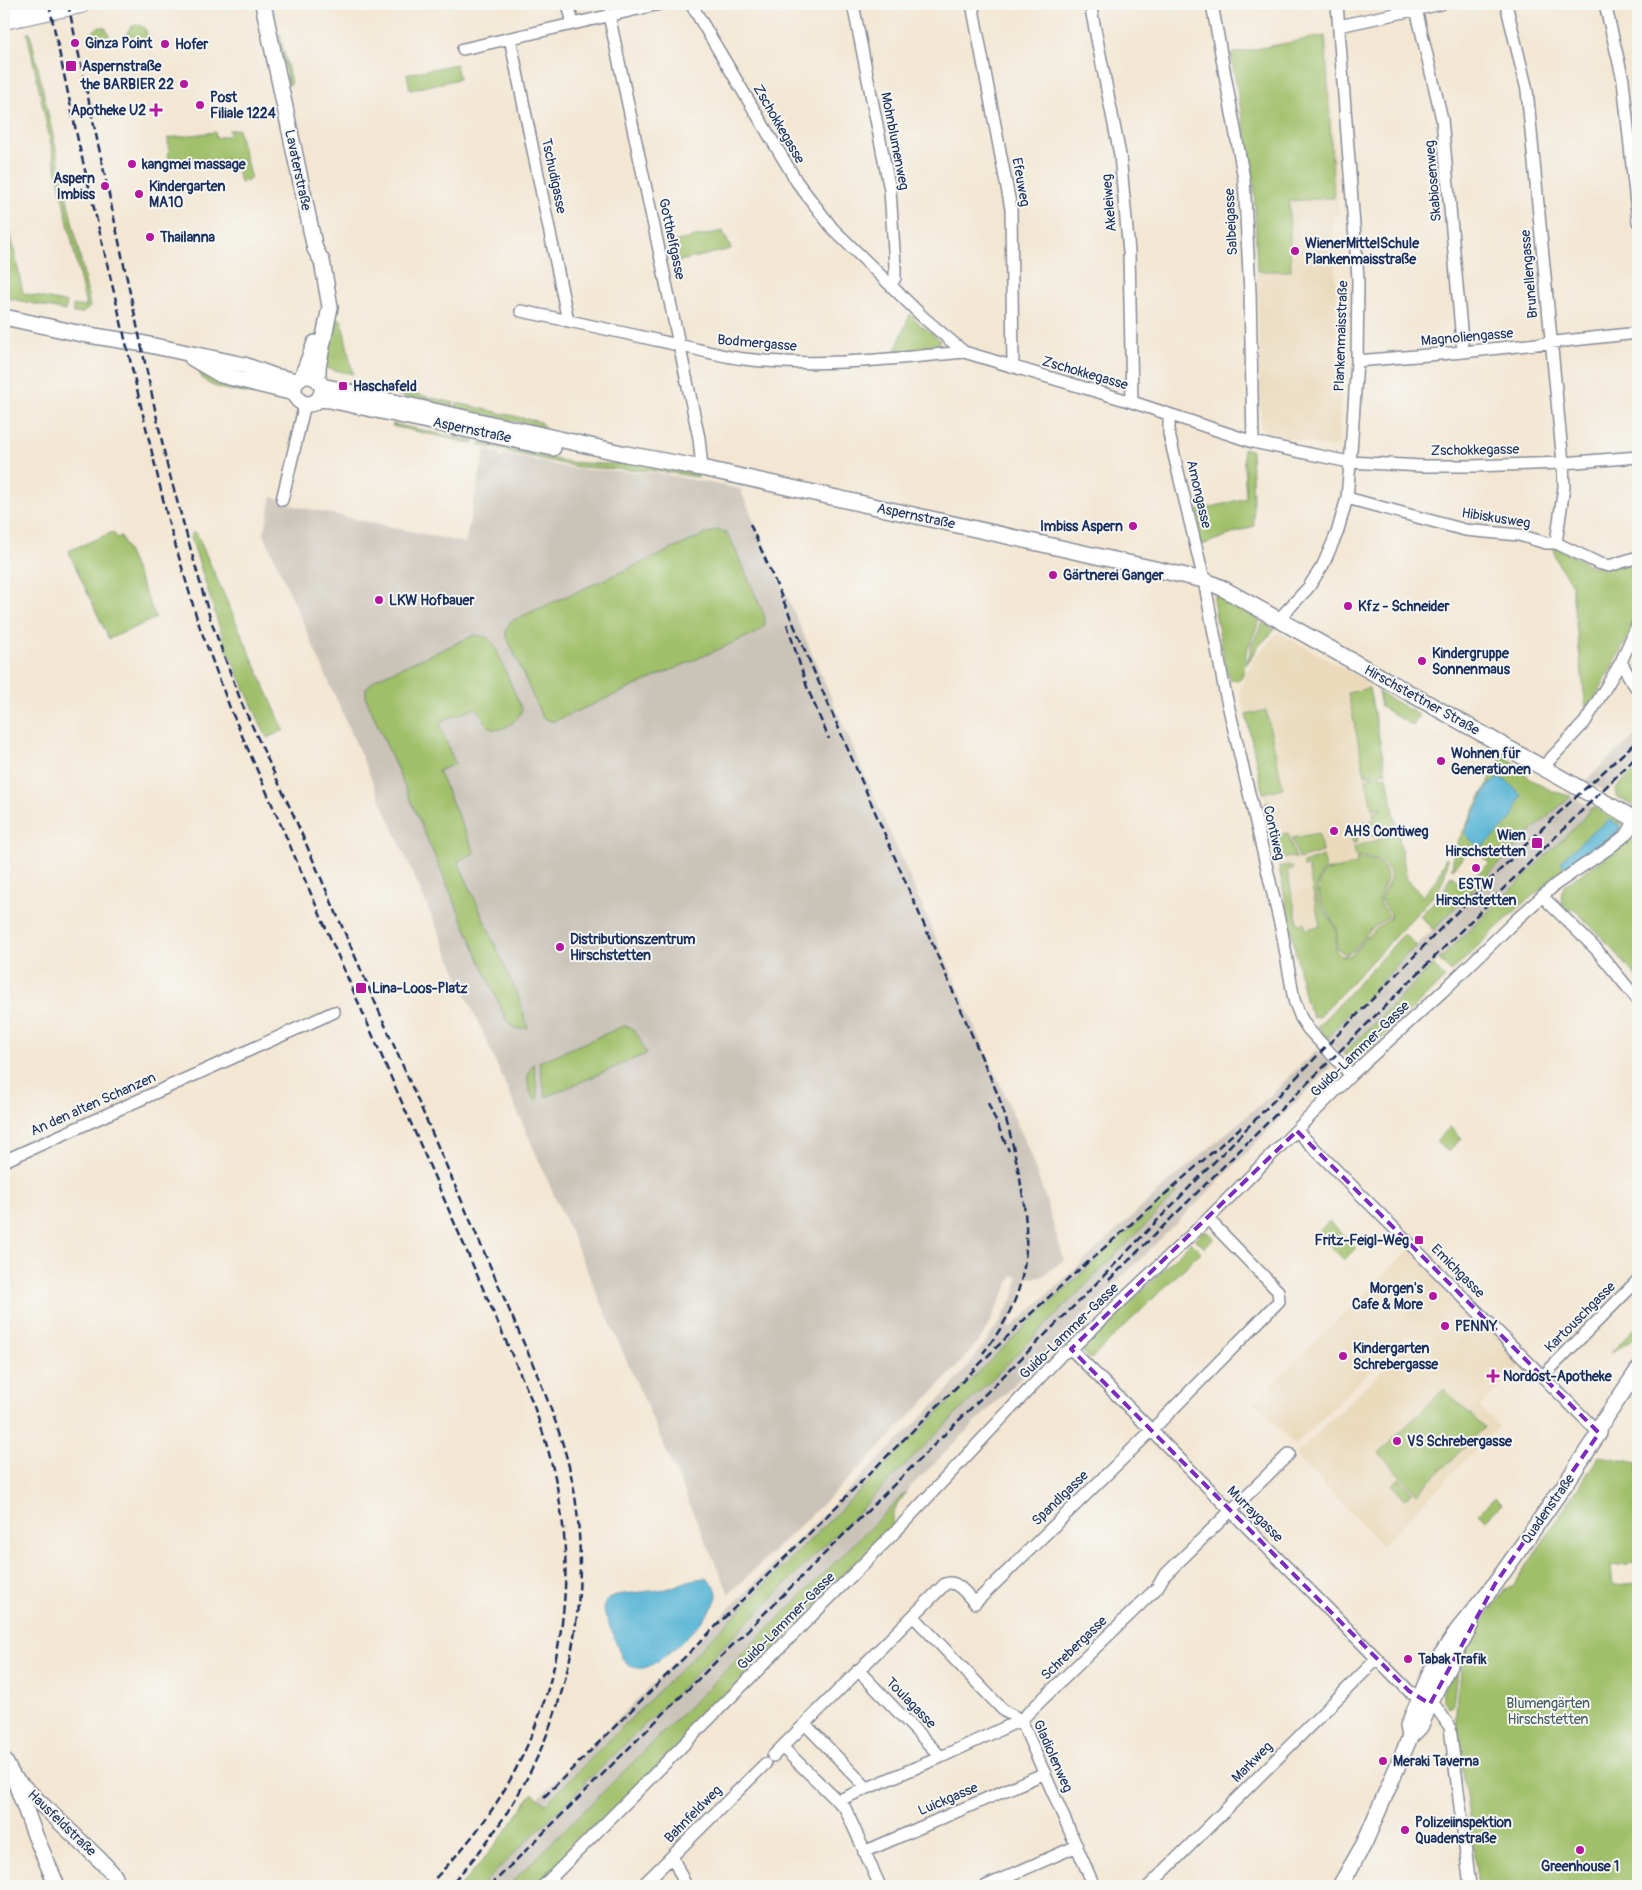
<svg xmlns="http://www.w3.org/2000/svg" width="1642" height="1890" font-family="Pangolin,sans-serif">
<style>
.built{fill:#ead9ba}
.industrial{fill:#cac3b8}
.green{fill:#9fbf68;stroke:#5d7763;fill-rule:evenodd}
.water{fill:#58b5d6;stroke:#3a729a}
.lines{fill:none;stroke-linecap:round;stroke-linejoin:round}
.street-casing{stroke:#878b98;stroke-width:14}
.secondary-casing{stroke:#878b98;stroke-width:18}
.primary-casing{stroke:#878b98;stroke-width:20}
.street{stroke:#fff;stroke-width:11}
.secondary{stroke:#fff;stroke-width:15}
.primary{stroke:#fff;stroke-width:18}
.rail{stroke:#1b2f5e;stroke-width:2.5;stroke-dasharray:8 4;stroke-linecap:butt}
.marked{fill:none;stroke:#7b2cbf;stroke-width:4;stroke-dasharray:10 6;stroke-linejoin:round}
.poi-dot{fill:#b5179e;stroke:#f6f6f2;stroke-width:2}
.labels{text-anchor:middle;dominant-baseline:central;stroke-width:4;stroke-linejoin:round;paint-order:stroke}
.poi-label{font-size:14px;font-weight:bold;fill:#1b2f5e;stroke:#f6f6f2;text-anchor:start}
.street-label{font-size:14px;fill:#1b2f5e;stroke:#f6f6f2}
.park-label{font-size:14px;fill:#435a61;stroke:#f6f6f2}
</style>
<rect width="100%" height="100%" fill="#f6f6f2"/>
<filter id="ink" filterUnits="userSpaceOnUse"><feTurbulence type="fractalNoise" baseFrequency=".02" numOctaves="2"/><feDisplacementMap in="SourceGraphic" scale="10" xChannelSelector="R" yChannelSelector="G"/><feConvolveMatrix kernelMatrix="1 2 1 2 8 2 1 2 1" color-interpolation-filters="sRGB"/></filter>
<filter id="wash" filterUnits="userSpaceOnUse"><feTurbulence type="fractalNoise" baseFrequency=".0096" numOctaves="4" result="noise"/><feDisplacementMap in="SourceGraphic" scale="20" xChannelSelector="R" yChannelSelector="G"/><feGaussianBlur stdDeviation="1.12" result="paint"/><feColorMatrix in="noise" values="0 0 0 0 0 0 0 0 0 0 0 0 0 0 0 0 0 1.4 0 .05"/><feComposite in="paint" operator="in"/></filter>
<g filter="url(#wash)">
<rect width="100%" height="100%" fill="#f3e7d3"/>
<path class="built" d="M1318 34 1325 36 1328 42 1339 214 1333 217 1337 319 1335 383 1341 384 1339 443 1335 447 1330 448 1266 433 1261 428 1254 184 1231 55 1235 53Z
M1278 632 1371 684 1369 688 1404 866 1394 874 1413 900 1317 1000 1294 932 1240 691 1247 671 1254 659Z
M1410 1249 1524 1363 1480 1407 1499 1426 1382 1545 1295 1455 1413 1340 1406 1335 1295 1445 1254 1402Z"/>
<path class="industrial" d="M485 450 499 453V457L503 458 504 454 574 469 657 473 740 489 1027 1146 1043 1191 1064 1260 1041 1277 1027 1278 1017 1308 1008 1327 1011 1328 1168 1183 1271 1095 1316 1050 1331 1066 1208 1192 508 1886H481L585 1784V1780L589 1777H592L919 1452 1158 1212 1011 1340 544 1804 538 1798 941 1398 968 1366 1000 1322 1014 1296 1018 1277 1013 1275 984 1334 957 1367 863 1465 729 1594 264 534 272 497 295 506 465 543Z
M1638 734V763L1623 779 1607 792 1586 781 1605 762Z
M1571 796 1592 807 1581 821 1449 951 1446 952 1352 1047 1343 1054 1335 1048 1327 1039 1334 1031 1337 1025 1350 1011 1356 1009 1407 954 1433 930 1527 835Z"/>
<path class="green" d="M127 35a10 10 0 1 1 20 0a10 10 0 1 1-20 0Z
M93 35a8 8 0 1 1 16 0a8 8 0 1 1-16 0Z
M30 32 83 270 90 307 83 313H73V305L86 307 27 33Z
M278 34H280L291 84 288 85Z
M1325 36 1334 198 1289 201 1291 271H1257L1254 184 1231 55 1235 53Z
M456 64 459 79 410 90 407 74Z
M238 129 251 179 240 183 235 161 169 163 168 138 215 132 216 138 230 135 229 130Z
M4 202 23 293 67 303 65 311 4 297Z
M723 231 731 249 672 263 668 243Z
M910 314 925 329 926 328 940 340 935 349 894 354Z
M340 319 342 322 353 374 329 369 326 367 335 320Z
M199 371 258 388 257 393 253 394C236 391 203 390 199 371Z
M376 385 454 403 453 408 375 390Z
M457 403 540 422 545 428 456 408Z
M393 424 474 441V444L392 426Z
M480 442 569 462 600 464 643 463 698 474V477L659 471 577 467 479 445Z
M1243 448 1251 450 1254 526 1199 546 1193 512 1246 498Z
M717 530 725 532 731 540 763 612 765 618 764 627 756 633 555 721H550L542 717 506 635V631L511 621 706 534Z
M113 532 117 538 121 536 156 618 109 639 68 551Z
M196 532 284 730 267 738 225 645 190 534Z
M1554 546 1592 566 1638 561V619L1588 711 1586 708 1571 582C1562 570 1554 562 1554 546Z
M1217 593 1236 602 1235 605 1260 620 1246 653 1244 671 1241 679 1235 681 1230 679 1225 666 1213 599Z
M1263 622 1275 630 1258 647 1247 664 1252 644Z
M475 635 487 637 494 644 522 710C518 722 497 737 487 725 482 720 482 713 476 708L444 720 440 724 441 728 455 764 438 771 475 853 458 861 520 1001 528 1028 519 1029 511 1026 505 1018 366 698V688L377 678Z
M1369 688 1386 772 1379 773 1380 777 1387 776 1407 879 1423 896 1438 878 1446 857 1447 859C1446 872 1444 883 1435 894L1320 1016 1313 1018 1305 1000 1302 985 1279 867 1288 865 1292 867 1293 869 1287 871 1298 924 1304 923 1306 929 1320 926 1308 867H1304L1303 863 1323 856 1326 868C1315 877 1315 895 1322 908 1326 916 1334 922 1336 931 1338 941 1331 949 1341 956L1352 955 1366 937 1390 918 1391 914C1388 910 1383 907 1382 901 1380 893 1388 887 1390 880 1394 862 1368 855 1356 857L1354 847 1387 837 1386 833 1373 837 1371 833 1357 837 1358 842 1353 843 1349 825 1374 820 1373 812 1381 810V807L1372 809 1366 779 1374 777V774L1365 775 1348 693Z
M1378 692 1419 715 1413 726 1381 707Z
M1266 710 1283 788 1263 793 1246 715Z
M1502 756C1511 759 1517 767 1524 773 1537 785 1554 793 1571 796L1527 835 1433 930 1420 916 1443 892 1450 877 1452 876 1463 886 1476 873 1478 874 1489 863 1472 847 1452 870 1454 849Z
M1638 768V806H1635L1617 797 1616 790C1620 782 1631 775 1638 768Z
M1271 802 1279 835 1288 833 1296 859 1291 857 1277 860 1265 803Z
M1592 807 1622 822C1622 840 1586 857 1572 866 1527 896 1490 935 1451 972L1439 960 1581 821Z
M1319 833 1322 852 1299 859 1292 838Z
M1637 835H1638V979L1613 949 1573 908 1568 912C1560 903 1559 895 1565 885Z
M1356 859C1368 857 1388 862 1387 878 1386 886 1378 893 1380 901 1380 907 1385 910 1388 914V917L1369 931 1353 951 1345 954 1337 948V928L1323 906 1320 897 1319 882 1323 873 1326 871 1357 864Z
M1404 934 1417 946 1407 954 1356 1009C1342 1015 1336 1029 1327 1039L1318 1028V1026Z
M1433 965 1445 978 1367 1052 1365 1050 1353 1058 1343 1054Z
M624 1026C638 1027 641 1043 646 1054L546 1097 539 1062Z
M534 1064 538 1100 536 1101C527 1090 524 1075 534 1064Z
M1450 1127 1462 1138 1448 1152 1436 1141Z
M1174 1190 1177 1193 1015 1356 592 1777H589L585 1780V1784L481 1886H460C486 1858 509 1829 530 1796L533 1793 545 1804 1011 1340 1107 1250Z
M1329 1221 1356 1248 1344 1260 1317 1233Z
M1205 1231 1213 1236V1239L1205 1248 1195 1239 1201 1232Z
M1191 1242 1201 1252 1091 1359 1087 1357 1083 1352 1084 1348Z
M1638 1325V1337L1610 1353Z
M1444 1389 1484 1428 1417 1494 1379 1453Z
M1599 1456 1638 1463V1505L1634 1507 1638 1520V1886H1478L1456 1720C1456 1690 1460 1661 1475 1634 1483 1618 1496 1603 1506 1588L1513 1587ZM1635 1563 1637 1583 1613 1585 1611 1566Z
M1399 1478 1412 1492 1404 1499 1392 1485Z
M906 1492 893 1512V1528L538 1886H508Z
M1495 1497 1502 1504 1486 1520 1479 1513Z
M1455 1669 1457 1671 1453 1705 1449 1707C1435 1692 1447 1684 1455 1669Z"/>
<path class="water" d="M1499 778 1507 781 1521 795 1513 818 1487 843 1478 847 1466 835V829L1489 785Z
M1609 820 1620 825C1619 840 1581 859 1569 867L1566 868 1561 863 1562 860 1591 833Z
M705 1578C712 1583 718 1588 717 1597 716 1612 659 1667 643 1668 634 1669 627 1664 622 1658L603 1609C605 1601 608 1598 616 1595L667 1589 691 1580Z"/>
</g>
<g filter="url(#ink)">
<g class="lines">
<defs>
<path id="street" d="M568 4 573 24
M691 4 797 182 833 229 924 318 964 352 1132 402 1253 442 1349 462 1422 466H1472L1563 463 1638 457
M853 4 890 190 895 266V278L891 285
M972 4 1011 209 1013 367
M1090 4 1120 155 1129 252 1132 402
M1212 4 1244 179 1250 292 1253 442
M1506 4 1527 90 1563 463 1564 487 1556 543
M1605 4 1623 80 1638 222
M1416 9 1442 119 1463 352
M609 15 699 438 702 468
M1339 26 1441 4
M510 38 568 321
M463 49 660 4
M521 311C570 321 620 332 669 343 695 348 718 356 744 359 817 368 891 359 964 352
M1357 361 1463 352 1638 333
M1169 414V434L1204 580 1225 692 1282 932 1294 1000 1301 1018 1308 1029 1351 1075
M1347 498 1465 530 1519 535 1546 543H1556L1598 563 1609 566 1638 557
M282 500 305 404
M1278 620 1308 588 1323 565 1337 533 1347 498 1351 452 1357 361 1358 278 1337 4
M1621 662 1631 680 1638 690
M1542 768 1585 722 1621 662 1638 623
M1542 896 1596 949 1638 1000
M1297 1131 1599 1433
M4 1161 334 1012
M1071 1349 1409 1691 1436 1707 1450 1727 1470 1886
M1543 1376 1638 1280
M913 1616 1004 1711 1021 1720 1094 1886
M858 1670 941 1757
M805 1724 867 1788
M782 1747 845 1808 880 1886
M773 1756 945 1584C957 1579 967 1595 975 1603L1151 1431 1279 1301 1278 1291 1208 1219
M837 1801 941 1757 1021 1720 1157 1588 1164 1576 1289 1454
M864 1852 1045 1773
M672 1856 686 1886
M543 1886 897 1530 1062 1354 1071 1349 1208 1219 1351 1075 1443 991 1517 919 1556 884 1608 849 1627 834 1635 820
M642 1886 765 1764
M986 1886 1077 1846
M1149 1886 1377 1659"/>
<path id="secondary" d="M263 4 315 249 322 261 329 301 330 307 318 367V380
M4 317 82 334 145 344 244 365 274 376 297 381
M192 358 221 375 294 393
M294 390a14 14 0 1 1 28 0a14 14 0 1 1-28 0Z
M302 377 315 343
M322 386 626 454 702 468 1204 580 1222 588 1638 821
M319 399 330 400 553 448
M1410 1737 1408 1726 1432 1669 1457 1631 1495 1584 1568 1480 1599 1433 1600 1426 1638 1370
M4 1760 13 1777 102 1862 113 1874 120 1886
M14 1778 35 1835 57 1886
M1340 1886 1364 1844 1410 1737 1420 1727 1437 1688 1471 1624"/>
<path id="primary" d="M4 7 19 4
M4 20 81 4"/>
</defs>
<use href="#street" class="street-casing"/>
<use href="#secondary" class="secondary-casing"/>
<use href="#primary" class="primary-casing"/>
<use href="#street" class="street"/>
<use href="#secondary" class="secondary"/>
<use href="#primary" class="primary"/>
<path class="rail" d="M49 4 79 145 168 520 198 622 230 708 532 1401C545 1437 556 1473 561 1511 577 1613 549 1725 491 1811 473 1838 451 1862 428 1886
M68 4 167 465 210 618 242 704 293 814 535 1369C552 1410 568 1452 575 1496 596 1638 549 1783 449 1886
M750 524 998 1095C1007 1120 1013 1144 1018 1169 1033 1242 1031 1293 983 1353
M787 624 807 687 829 739
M988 1103 1009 1151
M1109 1280 1638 755
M544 1797 1026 1318 1062 1285 1241 1127
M490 1886 1084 1296 1454 915 1551 820 1638 740"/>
</g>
</g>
<path class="marked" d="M1297 1131 1599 1433 1495 1584 1430 1704 1409 1691 1071 1349Z"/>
<g class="poi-dot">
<circle cx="75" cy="43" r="5"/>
<circle cx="165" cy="44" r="5"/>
<rect x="65" y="60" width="12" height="12" rx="2.5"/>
<circle cx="184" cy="84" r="5"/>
<circle cx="200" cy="105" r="5"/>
<path d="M153.5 102.5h5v5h5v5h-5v5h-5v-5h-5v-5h5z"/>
<circle cx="132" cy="164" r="5"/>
<circle cx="105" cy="186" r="5"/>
<circle cx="139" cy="194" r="5"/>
<circle cx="150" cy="237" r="5"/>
<circle cx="1295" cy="251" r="5"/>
<rect x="338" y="381" width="10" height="10" rx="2.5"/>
<circle cx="1133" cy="526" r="5"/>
<circle cx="1053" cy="575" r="5"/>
<circle cx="379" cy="600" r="5"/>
<circle cx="1348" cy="606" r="5"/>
<circle cx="1422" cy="661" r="5"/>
<circle cx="1441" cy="761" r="5"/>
<circle cx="1334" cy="831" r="5"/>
<rect x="1531" y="837" width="12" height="12" rx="2.5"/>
<circle cx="1476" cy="868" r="5"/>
<circle cx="560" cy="947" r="5"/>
<rect x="355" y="982" width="12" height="12" rx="2.5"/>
<rect x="1414" y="1235" width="10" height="10" rx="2.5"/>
<circle cx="1433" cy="1296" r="5"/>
<circle cx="1445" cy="1326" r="5"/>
<circle cx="1343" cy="1356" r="5"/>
<path d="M1490.5 1368.5h5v5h5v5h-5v5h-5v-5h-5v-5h5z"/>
<circle cx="1397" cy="1441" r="5"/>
<circle cx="1408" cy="1659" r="5"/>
<circle cx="1383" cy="1761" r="5"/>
<circle cx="1405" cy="1830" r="5"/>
<circle cx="1580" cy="1850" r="5"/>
</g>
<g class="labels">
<g class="poi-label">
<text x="85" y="43">Ginza Point</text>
<text x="175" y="44">Hofer</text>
<text x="82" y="66">Aspernstraße</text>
<text x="174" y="84" text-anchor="end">the BARBIER 22</text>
<text x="210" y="97">Post<tspan x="210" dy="16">Filiale 1224</tspan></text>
<text x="146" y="110" text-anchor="end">Apotheke U2</text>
<text x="142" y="164">kangmei massage</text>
<text x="95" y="178" text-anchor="end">Aspern<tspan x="95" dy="16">Imbiss</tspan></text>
<text x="149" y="186">Kindergarten<tspan x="149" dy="16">MA10</tspan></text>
<text x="160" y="237">Thailanna</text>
<text x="1305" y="243">WienerMittelSchule<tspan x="1305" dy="16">Plankenmaisstraße</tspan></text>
<text x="353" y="386">Haschafeld</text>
<text x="1123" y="526" text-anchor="end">Imbiss Aspern</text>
<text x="1063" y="575">Gärtnerei Ganger</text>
<text x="389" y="600">LKW Hofbauer</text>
<text x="1358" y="606">Kfz - Schneider</text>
<text x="1432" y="653">Kindergruppe<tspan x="1432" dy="16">Sonnenmaus</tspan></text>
<text x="1451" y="753">Wohnen für<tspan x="1451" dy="16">Generationen</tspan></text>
<text x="1344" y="831">AHS Contiweg</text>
<text x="1526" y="835" text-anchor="end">Wien<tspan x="1526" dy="16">Hirschstetten</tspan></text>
<text x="1476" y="884" text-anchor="middle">ESTW<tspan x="1476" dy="16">Hirschstetten</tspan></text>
<text x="570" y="939">Distributionszentrum<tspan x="570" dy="16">Hirschstetten</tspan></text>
<text x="372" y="988">Lina-Loos-Platz</text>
<text x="1409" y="1240" text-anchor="end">Fritz-Feigl-Weg</text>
<text x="1423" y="1288" text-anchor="end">Morgen's<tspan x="1423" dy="16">Cafe &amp; More</tspan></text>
<text x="1455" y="1326">PENNY</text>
<text x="1353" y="1348">Kindergarten<tspan x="1353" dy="16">Schrebergasse</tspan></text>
<text x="1503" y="1376">Nordost-Apotheke</text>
<text x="1407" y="1441">VS Schrebergasse</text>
<text x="1418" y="1659">Tabak Trafik</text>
<text x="1393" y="1761">Meraki Taverna</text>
<text x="1415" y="1822">Polizeiinspektion<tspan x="1415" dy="16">Quadenstraße</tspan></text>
<text x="1580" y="1866" text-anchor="middle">Greenhouse 1</text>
</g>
<g class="street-label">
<text transform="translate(779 124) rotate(60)">Zschokkegasse</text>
<text transform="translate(895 141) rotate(79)">Mohnblumenweg</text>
<text transform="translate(298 170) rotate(78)">Lavaterstraße</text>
<text transform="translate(554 176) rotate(78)">Tschudigasse</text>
<text transform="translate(1433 181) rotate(-95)">Skabiosenweg</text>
<text transform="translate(1021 182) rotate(80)">Efeuweg</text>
<text transform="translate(1109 203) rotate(-95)">Akeleiweg</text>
<text transform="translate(1231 222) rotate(-93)">Salbeigasse</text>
<text transform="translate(672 239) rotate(78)">Gotthelfgasse</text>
<text transform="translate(1529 274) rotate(-95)">Brunellengasse</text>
<text transform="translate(1341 336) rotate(-88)">Plankenmaisstraße</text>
<text transform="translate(1467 337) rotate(-5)">Magnoliengasse</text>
<text transform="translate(757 343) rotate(5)">Bodmergasse</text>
<text transform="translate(1085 373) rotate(16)">Zschokkegasse</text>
<text transform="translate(472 430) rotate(12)">Aspernstraße</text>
<text transform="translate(1475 450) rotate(-1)">Zschokkegasse</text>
<text transform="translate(1199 494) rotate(77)">Amongasse</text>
<text transform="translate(916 516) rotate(12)">Aspernstraße</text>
<text transform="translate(1496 518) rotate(9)">Hibiskusweg</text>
<text transform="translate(1422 700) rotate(29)">Hirschstettner Straße</text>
<text transform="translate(1274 833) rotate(77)">Contiweg</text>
<text transform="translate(1360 1049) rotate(-44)">Guido-Lammer-Gasse</text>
<text transform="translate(93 1104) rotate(-24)">An den alten Schanzen</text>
<text transform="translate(1458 1271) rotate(45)">Emichgasse</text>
<text transform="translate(1580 1317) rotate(-45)">Kartouschgasse</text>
<text transform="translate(1069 1331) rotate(-44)">Guido-Lammer-Gasse</text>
<text transform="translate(1060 1498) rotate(-44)">Spandlgasse</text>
<text transform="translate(1548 1509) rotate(-55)">Quadenstraße</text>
<text transform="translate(1255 1514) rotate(45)">Murraygasse</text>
<text transform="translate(786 1621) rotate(-45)">Guido-Lammer-Gasse</text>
<text transform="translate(1074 1648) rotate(-44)">Schrebergasse</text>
<text transform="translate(911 1703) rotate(46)">Toulagasse</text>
<text transform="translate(1053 1756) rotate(66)">Gladiolenweg</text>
<text transform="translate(1252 1762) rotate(-45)">Markweg</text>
<text transform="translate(948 1799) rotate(-23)">Luickgasse</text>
<text transform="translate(693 1814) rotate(-45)">Bahnfeldweg</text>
<text transform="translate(62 1823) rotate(44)">Hausfeldstraße</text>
</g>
<g class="park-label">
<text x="1548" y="1703">Blumengärten<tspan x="1548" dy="16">Hirschstetten</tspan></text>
</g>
</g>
<rect width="1642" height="1890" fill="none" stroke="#f6f6f2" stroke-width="20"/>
</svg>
